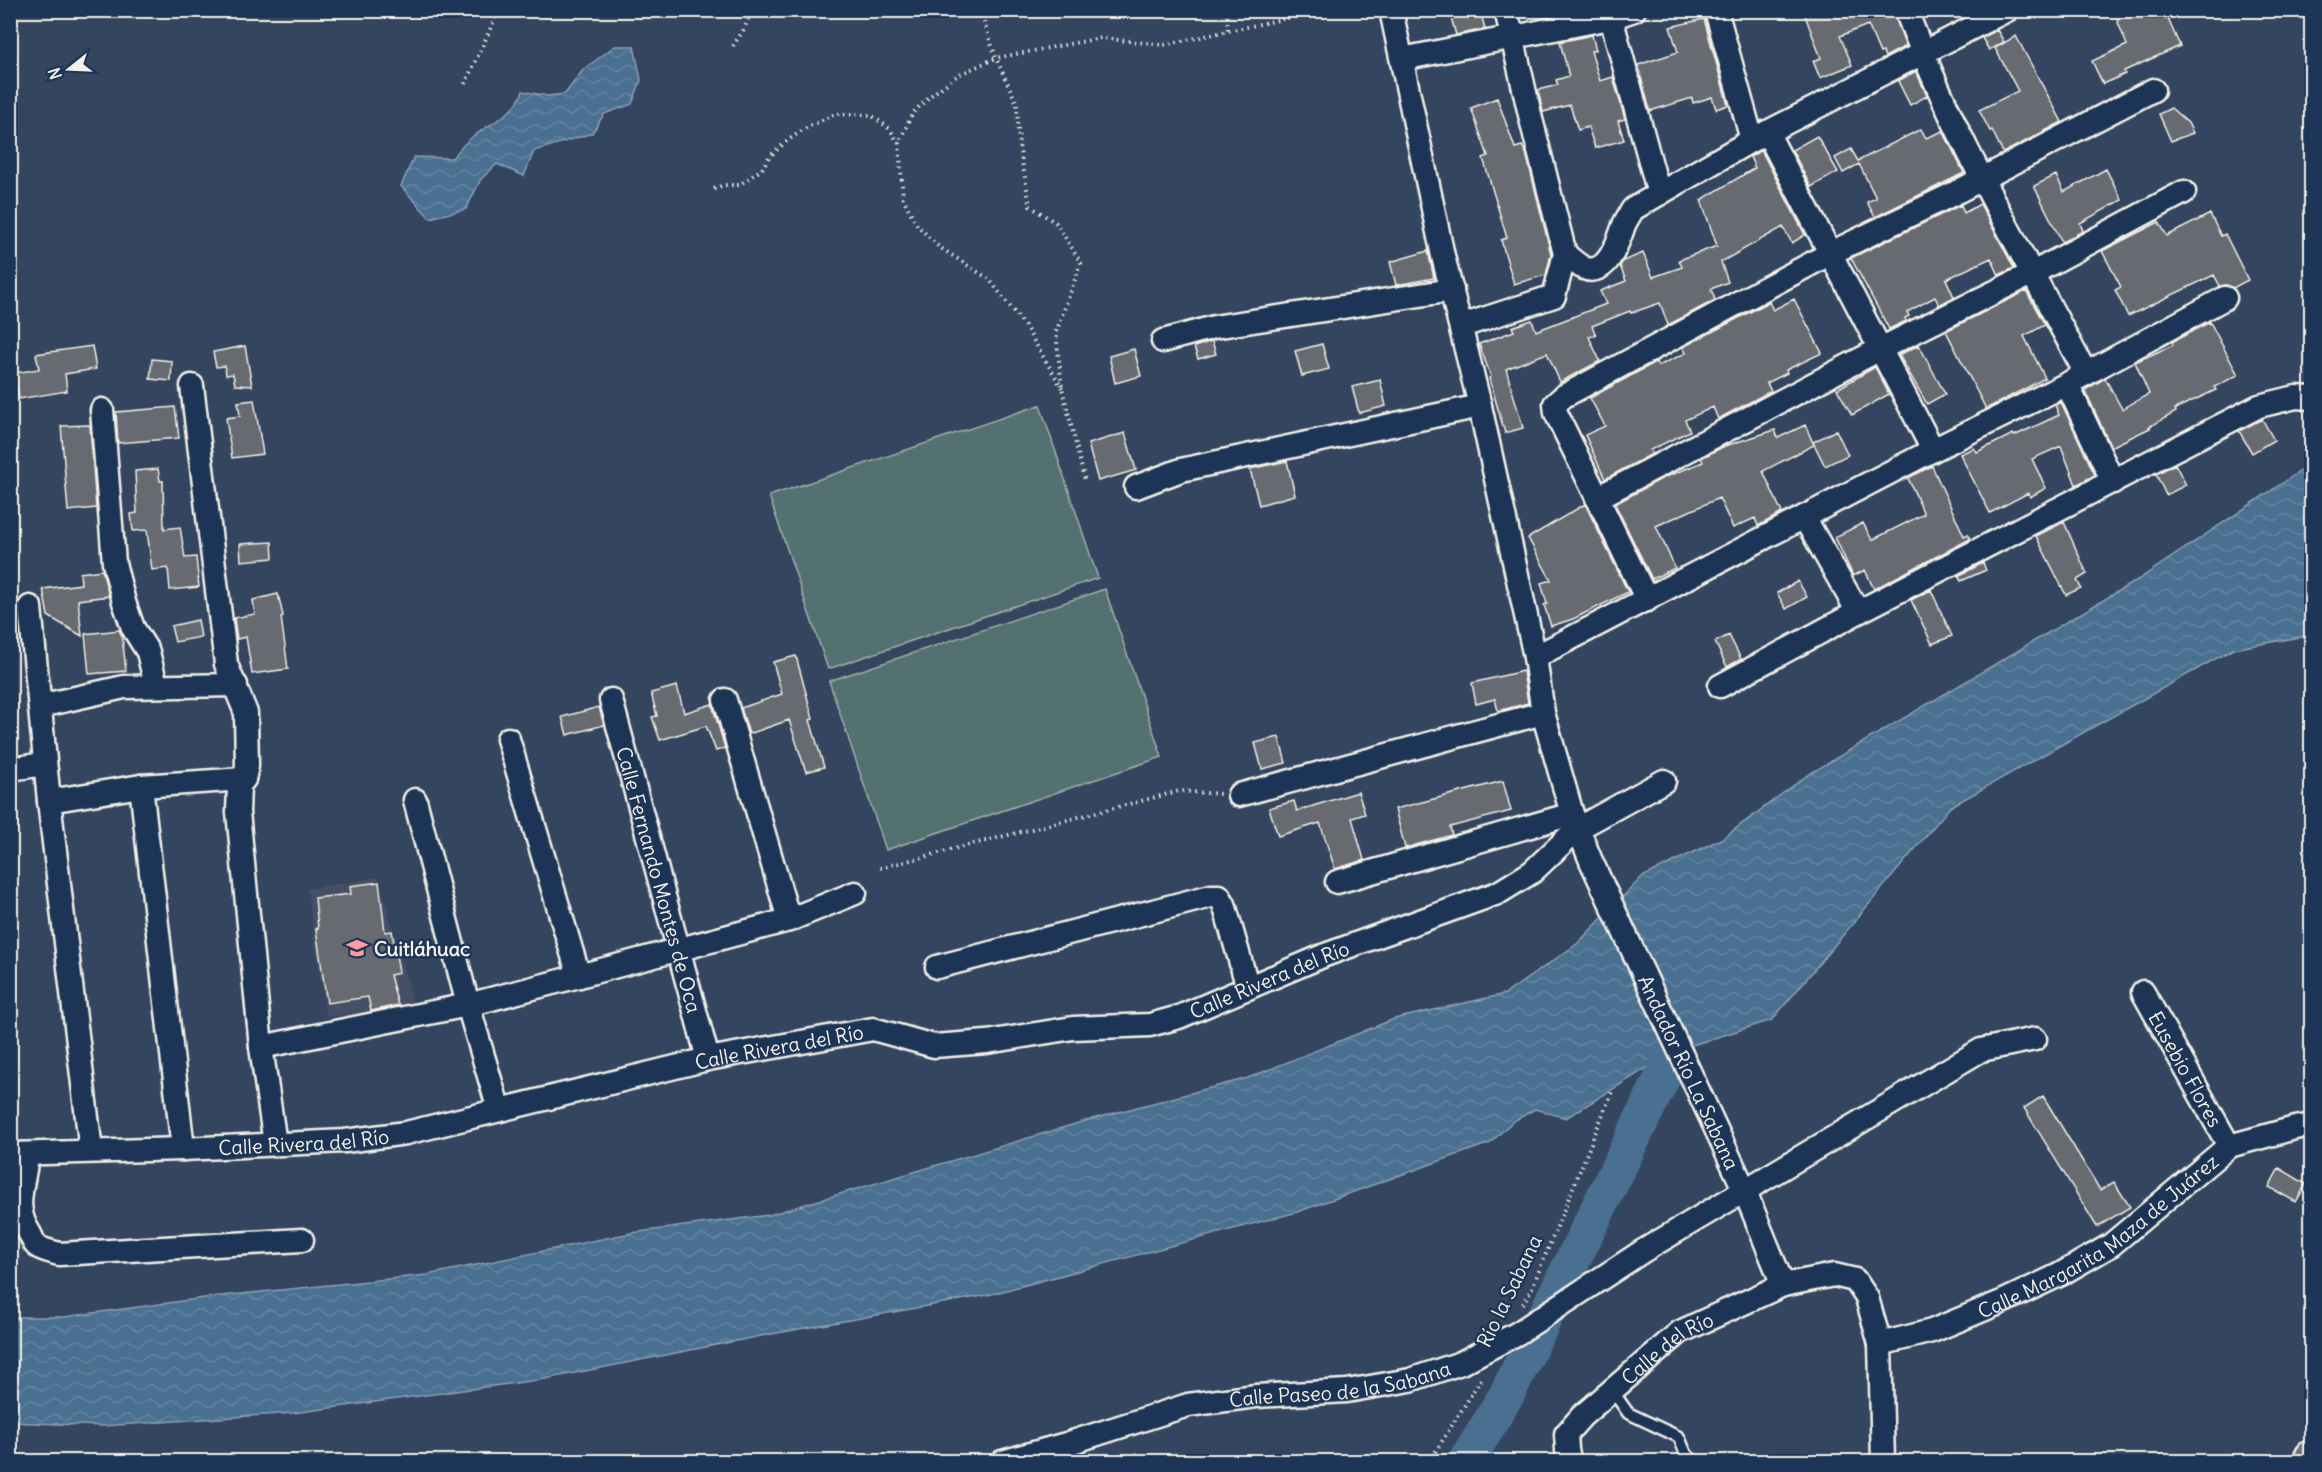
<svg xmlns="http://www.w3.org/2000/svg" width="2322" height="1472" font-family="Delius,sans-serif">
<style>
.built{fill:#445065}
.green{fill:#537170;stroke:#a4b1ac;stroke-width:1.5}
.water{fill:url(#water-waves);stroke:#8da3b3;stroke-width:1.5}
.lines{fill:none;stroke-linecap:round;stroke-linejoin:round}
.river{stroke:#486f90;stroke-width:36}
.building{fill:#686a72;stroke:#f4f1e8;stroke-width:1.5}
.lane-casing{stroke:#f4f1e8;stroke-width:15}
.street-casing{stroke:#f4f1e8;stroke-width:27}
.primary-casing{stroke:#f4f1e8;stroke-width:38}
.path{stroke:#f4f1e8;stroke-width:4;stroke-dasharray:1.5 4.5;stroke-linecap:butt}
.lane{stroke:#1d3557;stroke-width:10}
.street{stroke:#1d3557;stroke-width:22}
.primary{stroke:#6a7074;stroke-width:33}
.street-bridge-casing{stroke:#f4f1e8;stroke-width:27;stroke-linecap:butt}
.street-bridge{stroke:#1d3557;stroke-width:22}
.labels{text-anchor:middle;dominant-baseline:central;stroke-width:5;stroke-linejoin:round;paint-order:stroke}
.street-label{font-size:20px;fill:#f4f1e8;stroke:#1d3557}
.poi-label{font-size:20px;font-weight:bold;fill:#f4f1e8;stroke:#1d3557;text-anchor:start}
</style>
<defs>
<pattern id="water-waves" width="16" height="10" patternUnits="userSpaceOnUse" patternTransform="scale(1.5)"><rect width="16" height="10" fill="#486f90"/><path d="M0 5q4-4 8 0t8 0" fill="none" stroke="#6384a0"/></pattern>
</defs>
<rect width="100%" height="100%" fill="#34455f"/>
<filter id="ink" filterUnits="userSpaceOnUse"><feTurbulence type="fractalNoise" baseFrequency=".0167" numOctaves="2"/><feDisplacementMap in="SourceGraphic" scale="12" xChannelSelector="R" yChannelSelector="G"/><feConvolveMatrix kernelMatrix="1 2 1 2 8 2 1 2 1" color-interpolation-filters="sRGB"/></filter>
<g filter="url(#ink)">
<path class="built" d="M379 877 414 1006 373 1019 368 1012 326 1017 307 889Z"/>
<path class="green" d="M1040 405 1098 578 828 669 769 496Z
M1105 589 1162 757 886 850 829 681Z"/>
<path class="water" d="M615 46H634L641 80 632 104 604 114 592 133 534 151 524 176 497 164 481 179 466 209 430 218 401 186 414 157 452 158C459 150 466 141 475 135 494 121 515 114 523 91L547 96 565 94 583 70Z
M2311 464V635L2233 649 1950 807 1772 1020 1676 1050 1566 1118 1535 1109 1512 1122 1490 1143 1297 1212 988 1295 766 1335 545 1379 293 1413 102 1426 11 1422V1317H64L212 1297 427 1275 631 1233 769 1215 1092 1119 1248 1078 1394 1019 1505 994 1577 944 1642 877 1723 838 1806 776 2139 579Z"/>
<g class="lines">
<path class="river" d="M1466 1462 1507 1394 1676 1050"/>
</g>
<path class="building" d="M1462 10H1480L1485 29 1456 35 1450 14Z
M1803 10H1893L1906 46 1885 57 1883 52 1880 53 1868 25 1840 36 1852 65 1820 78 1813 61 1821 58Z
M2139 10H2164L2180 46 2124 71 2125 74 2103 84 2092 61 2127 45 2117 20Z
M1704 19 1728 105 1716 109 1712 97 1693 103 1692 98 1650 111 1638 65 1678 52 1670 27Z
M1997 30 2004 42 1989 50 1982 38Z
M1592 35 1596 50 1591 51 1600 81 1613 77 1625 119 1618 121 1624 140 1595 148 1588 127 1578 130 1570 105 1543 112 1538 90 1558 85 1556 80 1569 76 1560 42Z
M2016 36 2062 122 2003 153 1992 130 1990 131 1979 110 2018 91 1995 48Z
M1916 71 1927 96 1910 105 1898 81Z
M1497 98 1515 148 1522 146 1526 153 1551 254 1546 275 1514 284 1501 240 1507 238 1483 158 1488 156 1471 108Z
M2171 108 2188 123 2193 133 2171 141 2159 114Z
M1921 129 1926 138 1943 131 1964 173 1875 217 1867 202 1876 198 1859 164 1843 173 1835 158 1851 149 1858 161Z
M1817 136 1838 172 1811 187 1792 150Z
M1761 150 1805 235 1792 243 1783 227 1721 262 1728 282 1711 289 1715 300 1668 325 1660 303 1631 313 1630 311 1592 326 1596 335 1589 337 1600 361 1560 382 1547 353 1506 369 1523 428 1505 433 1489 378 1491 377 1479 344 1514 331 1512 327 1532 320 1536 331 1606 304 1600 291 1626 281 1620 266 1623 261 1643 253 1653 277 1682 267 1679 260 1717 246 1701 200 1755 168 1750 157Z
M2106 169 2122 200 2080 223 2083 231 2062 242 2034 186 2056 175 2064 192Z
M1980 204 2014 268 1999 275 1991 258 1946 279 1954 297 1939 305 1935 297 1907 312 1909 316 1905 318 1906 321 1889 329 1851 258 1961 205 1964 213Z
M2210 214 2221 236 2225 234 2248 280 2233 288 2226 285 2220 286 2214 275 2128 316 2115 290 2121 287 2102 251 2159 222 2167 236Z
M1428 251 1434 278 1396 285 1390 262Z
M2026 291 2045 325 2024 336 2045 378 1986 409 1946 331Z
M1794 299 1822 353 1786 370 1787 373 1767 383 1771 391 1718 419 1713 407 1685 420 1690 431 1650 450 1652 454 1605 479 1585 435 1605 426 1590 398 1656 362 1658 366 1686 353 1683 347 1769 302 1773 310Z
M2210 322 2238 375 2214 387 2216 390 2175 409 2176 412 2149 427 2150 428 2111 447 2085 390 2105 378 2122 409 2149 394 2135 362 2173 345 2172 342Z
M1212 341 1216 354 1198 359 1194 347Z
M1322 344 1329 369 1302 376 1295 351Z
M1919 345 1945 394 1927 404 1899 355Z
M92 346 96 369 65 374 67 391 19 399 15 373 39 369 36 354Z
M245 346 252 386 235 385 233 374 226 375 225 366 216 367 213 352Z
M1134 349 1141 376 1115 383 1109 356Z
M152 359 172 361 171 381 150 379Z
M1875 367 1889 394 1852 415 1837 389Z
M1380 380 1386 406 1359 413 1352 387Z
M254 400 263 454 232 458 226 418 240 416 238 402Z
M2061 402 2095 475 2076 485 2061 446 2032 459 2046 488 2030 497 2028 493 1990 513 1960 454 1974 448 1977 452 2013 434 2014 436 2059 415 2055 405Z
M175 407 179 438 118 443 116 412Z
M2262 419 2274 440 2252 453 2239 431Z
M90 425 96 508 68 511 61 426Z
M1805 425 1814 445 1763 471 1782 513 1758 526 1755 518 1733 528 1719 498 1656 526 1675 568 1652 579 1615 504 1663 478 1703 462 1701 458 1725 446 1775 430 1778 438Z
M1836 430 1848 455 1825 466 1813 442Z
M1125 433 1136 470 1098 481 1088 444Z
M1287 461 1295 495 1259 505 1250 469Z
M2175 464 2186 485 2166 495 2156 474Z
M1932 466 1964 536 1968 534 1970 539 1874 589 1865 570 1853 576 1835 537 1863 523 1872 540 1924 514 1908 478Z
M158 469 160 481H163L164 529 180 527 185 558 196 557 199 587 170 590 168 568 152 570 147 530 133 531 131 514 137 513 135 471Z
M1585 504 1628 592 1573 619 1551 626 1544 605 1547 604 1541 583 1551 580 1528 538Z
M2064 522 2087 574 2077 580 2081 588 2066 595 2036 536Z
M272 542 273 558 241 561 240 544Z
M1983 563 1986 570 1961 581 1958 576Z
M102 570 109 596 78 600 82 636 48 616 43 589 81 584 80 573Z
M1798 581 1807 597 1786 609 1777 593Z
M1931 590 1952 636 1932 644 1911 600Z
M278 594 283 616 281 617 288 669 252 674 246 637 237 639 234 618 255 614 253 600Z
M198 620 201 637 175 642 171 626Z
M119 630 122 636 126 671 89 674 85 634Z
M1729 635 1741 659 1727 667 1715 642Z
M796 656 813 719 810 720 824 767 806 772 789 720 749 734 741 708 782 694 773 662Z
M1523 671 1528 703 1498 711 1495 699 1476 704 1472 683Z
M677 686 684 713 712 704 725 748 716 751 706 726 660 740 652 717 657 716 651 693Z
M599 707 604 725 567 735 562 717Z
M1279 737 1286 763 1262 769 1255 743Z
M1503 781 1511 811 1450 827 1452 835 1405 848 1395 809Z
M1358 792 1365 814 1352 818 1364 860 1335 869 1320 823 1278 836 1269 808 1294 801 1297 811Z
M379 882 385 932 392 931 399 973 390 975 398 1005 371 1011 368 997 327 1003 316 929 318 928 315 898 351 894 350 886Z
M2043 1096 2100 1190 2114 1182 2130 1207 2097 1227 2024 1108Z
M2279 1168 2306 1184 2296 1202 2269 1187Z"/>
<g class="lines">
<defs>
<path id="lane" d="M1612 1390 1628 1413 1679 1437 1686 1454 1695 1462"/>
<g id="street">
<path id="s1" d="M1391 10 1443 256 1480 406 1535 657 1543 713 1572 814 1591 861 1744 1189 1783 1285"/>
<path d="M1609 10 1659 194"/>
<path d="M1716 10 1752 140"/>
<path d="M1906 10C1953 137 2024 255 2086 374"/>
<path d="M1402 59 1610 18 1634 10"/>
<path d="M1767 132 1933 450"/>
<path d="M1565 254C1571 259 1577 265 1584 268 1607 278 1619 240 1624 225 1626 220 1630 214 1633 209L1752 140 2007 10"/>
<path d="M1462 326 1554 296 1565 254 1531 119 1506 10"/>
<path d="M1163 341 1214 327 1452 290"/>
<path d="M2067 384 2113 482"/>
<path d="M192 386 226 664 246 713 247 766 244 779 239 785 238 812 261 1047 275 1144"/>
<path d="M102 410 114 563 124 602 133 628 148 652 156 685"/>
<path d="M1136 487 1181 470 1480 406"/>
<path d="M1597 498 1880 349 2033 273 2184 192"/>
<path d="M1804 517 1858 612"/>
<path d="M1647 600 1556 413 1555 404 1564 396 1831 253 1953 194 2153 90"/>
<path d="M30 607 49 801 91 1151"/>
<path d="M1535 657 1933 450 2067 384 2225 298"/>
<path d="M1720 686 1858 612 2259 406 2296 397 2312 398"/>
<path id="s2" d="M611 700 708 1059"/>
<path d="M725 700 789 920"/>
<path d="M40 706 124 687 236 685"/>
<path d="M508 739 579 976"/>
<path d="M10 769 45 764"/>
<path d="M141 786 183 1149"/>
<path d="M1239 795 1543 713"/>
<path d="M415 800 468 1005 499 1110"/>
<path d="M49 801 141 786 244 779"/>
<path d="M1337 882 1572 814"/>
<path d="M937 967 1211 896H1219L1224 904 1248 988"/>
<path id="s3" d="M2143 992 2229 1146"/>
<path d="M261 1047 468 1005 579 976 789 920 855 893"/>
<path id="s4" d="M10 1154 183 1149 345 1141 406 1133 708 1059 873 1029 934 1046 987 1042 1073 1028 1150 1025 1179 1017 1325 955 1498 893 1532 872 1577 829 1664 781"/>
<path d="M27 1154C25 1185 11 1205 30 1234 32 1238 34 1244 37 1246 42 1250 53 1252 59 1254L302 1240"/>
<path d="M1643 1251 1981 1050 2035 1039"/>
<path id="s5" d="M1880 1344 1932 1331 2004 1301 2059 1275 2111 1245 2229 1146 2295 1128 2312 1125"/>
<path id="s6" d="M1002 1462 1066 1444 1188 1405 1256 1396 1347 1391 1410 1380 1461 1363"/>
<path id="s7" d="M1570 1462 1567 1450 1566 1434 1582 1416 1680 1332 1783 1285 1834 1275 1855 1280 1867 1298 1880 1344 1883 1462"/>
</g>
<path id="primary" d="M2310 1462 2312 1457"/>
</defs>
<use href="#lane" class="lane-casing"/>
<use href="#street" class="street-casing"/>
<use href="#primary" class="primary-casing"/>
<path class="path" d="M980 10 996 58 1017 104 1019 145 1030 206 1056 223 1081 263 1056 332 1062 388 1085 481
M1227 10 1228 32
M733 46 744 29 752 10
M465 84 499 10
M714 189 723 185H739L762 169 769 157 787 141 804 129 835 114 871 115 890 129 898 143
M1062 388 1025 326 989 279 939 247 917 225 903 198 899 143 912 114 930 96 958 75 996 58 1101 38 1164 45 1324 10
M880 868 1180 791 1221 794
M1523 1304 1532 1288 1612 1092
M1429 1462 1483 1376"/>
<use href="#lane" class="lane"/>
<use href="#street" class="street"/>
<use href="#primary" class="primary"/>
<defs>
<path id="street-bridge" d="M1461 1363 1518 1333 1643 1251"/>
</defs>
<use href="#street-bridge" class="street-bridge-casing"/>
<use href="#street-bridge" class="street-bridge"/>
</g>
</g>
<defs>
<symbol id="school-bare" viewBox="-9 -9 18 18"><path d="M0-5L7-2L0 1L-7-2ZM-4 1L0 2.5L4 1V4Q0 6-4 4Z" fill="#ff9aa2" stroke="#1d3557" stroke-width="2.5" paint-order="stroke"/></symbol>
</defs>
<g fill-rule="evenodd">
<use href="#school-bare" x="342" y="933" width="30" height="30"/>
</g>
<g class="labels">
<g class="street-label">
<text stroke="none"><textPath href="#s2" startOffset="186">Calle Fernando Montes de Oca</textPath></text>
<text stroke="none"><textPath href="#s4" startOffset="1284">Calle Rivera del Río</textPath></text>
<text stroke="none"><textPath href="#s4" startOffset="780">Calle Rivera del Río</textPath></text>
<text stroke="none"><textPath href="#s3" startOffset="88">Eusebio Flores</textPath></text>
<text stroke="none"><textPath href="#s1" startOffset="1108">Andador Río La Sabana</textPath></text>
<text stroke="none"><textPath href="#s4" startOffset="294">Calle Rivera del Río</textPath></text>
<text stroke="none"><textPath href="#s5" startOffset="246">Calle Margarita Maza de Juárez</textPath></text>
<text transform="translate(1509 1291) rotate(-64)">Río la Sabana</text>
<text stroke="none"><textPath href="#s7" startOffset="162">Calle del Río</textPath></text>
<text stroke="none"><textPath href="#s6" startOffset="348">Calle Paseo de la Sabana</textPath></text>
</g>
<g class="poi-label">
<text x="374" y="948">Cuitláhuac</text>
</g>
</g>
<rect width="2322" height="1472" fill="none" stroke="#1d3557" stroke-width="36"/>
<rect x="18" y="18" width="2286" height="1436" fill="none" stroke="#f4f1e8" stroke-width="2" filter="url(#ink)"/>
<g transform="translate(69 69) rotate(252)" stroke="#1d3557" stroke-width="4.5" paint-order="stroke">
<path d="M0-4.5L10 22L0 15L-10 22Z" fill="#f4f1e8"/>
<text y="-9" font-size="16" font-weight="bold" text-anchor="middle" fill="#f4f1e8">N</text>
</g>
</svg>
